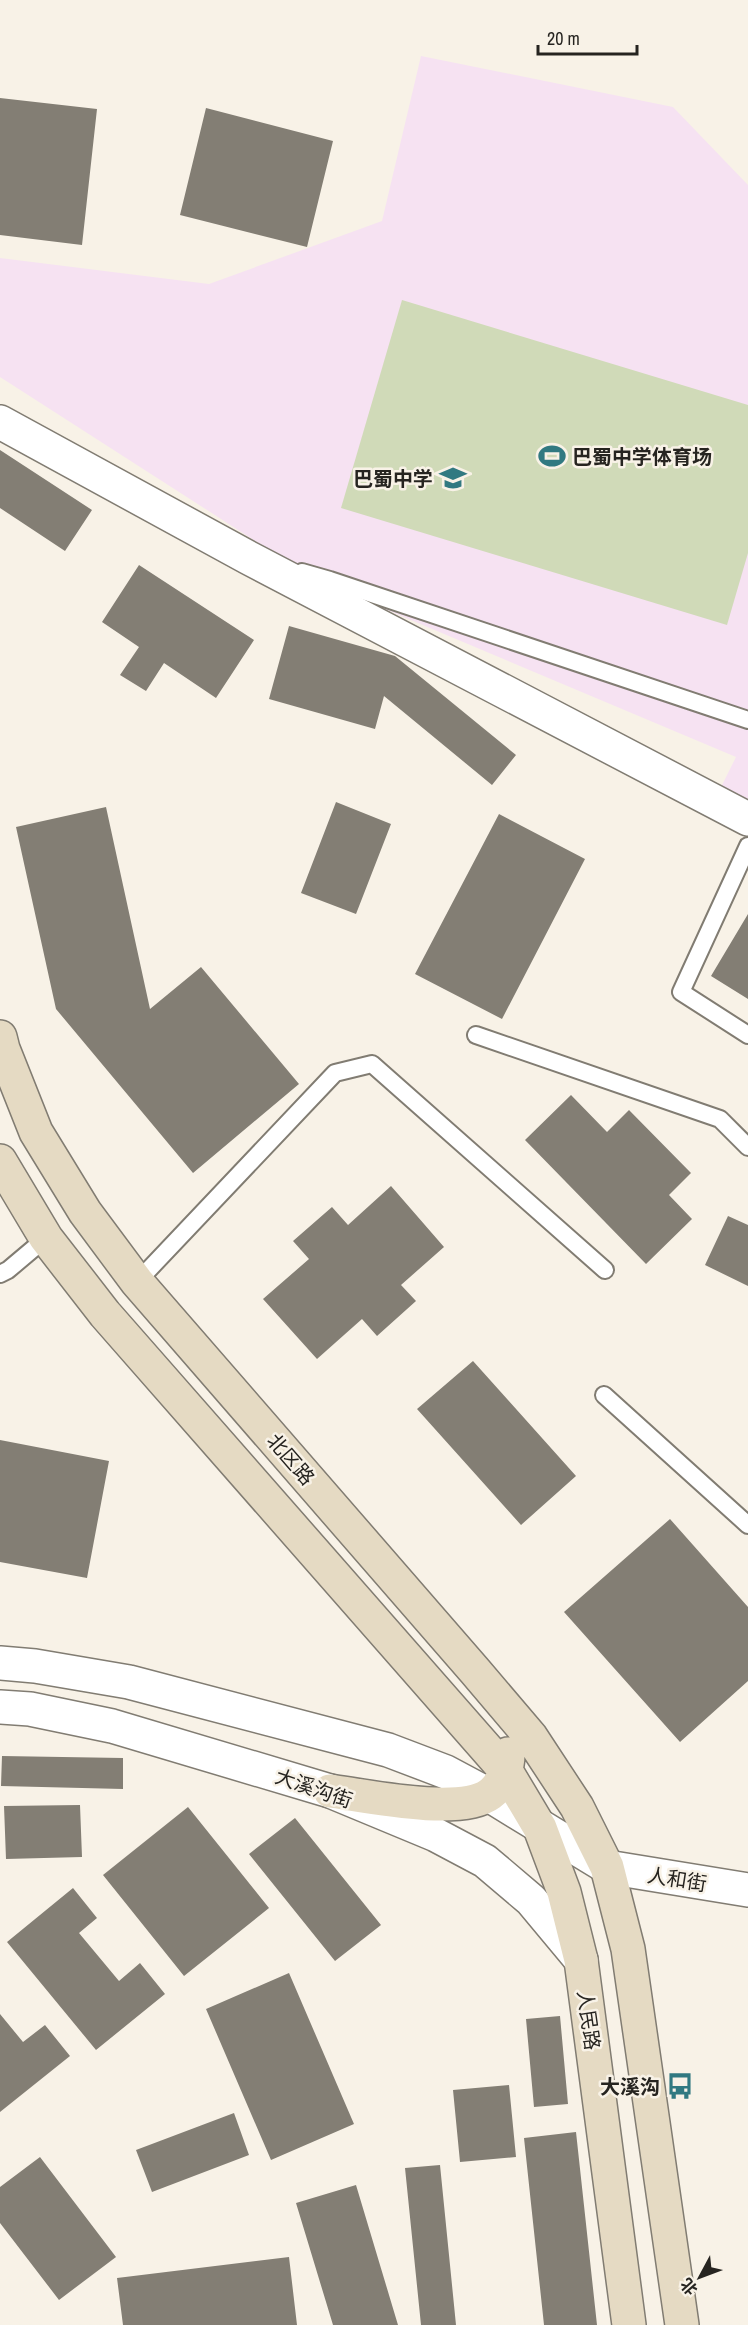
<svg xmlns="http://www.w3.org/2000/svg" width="748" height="2325" font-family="'Archivo Narrow','Noto Sans SC',sans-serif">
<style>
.education{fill:#f6e2f2}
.green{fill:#d0dab8}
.building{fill:#837e74}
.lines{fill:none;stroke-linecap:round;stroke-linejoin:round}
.service-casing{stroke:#817c72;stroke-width:20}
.minor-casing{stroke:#817c72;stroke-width:36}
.tertiary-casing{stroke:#817c72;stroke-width:36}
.secondary-casing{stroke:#817c72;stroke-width:36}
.service{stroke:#fff;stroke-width:16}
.minor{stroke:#fff;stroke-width:33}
.tertiary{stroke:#fff;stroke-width:33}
.secondary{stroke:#e5dac3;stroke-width:33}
.labels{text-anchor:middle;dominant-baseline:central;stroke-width:5;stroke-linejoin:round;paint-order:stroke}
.poi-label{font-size:20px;font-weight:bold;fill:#262420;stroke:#f8f2e7;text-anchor:end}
.street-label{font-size:20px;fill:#262420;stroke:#f8f2e7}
</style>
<rect width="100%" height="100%" fill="#f8f2e7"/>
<path class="education" d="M421 56 673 107 748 185V807L718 793 736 757 316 580 0 377V258L209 284 382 221Z"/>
<path class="green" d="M402 300 748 405V553L727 625 341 508Z"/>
<path class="building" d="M0 98 97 109 82 245 0 235Z
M206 108 333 141 307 247 180 215Z
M0 450 92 510 65 551 0 508Z
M139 565 254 640 216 698 164 663 146 691 120 675 139 647 102 622Z
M289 626 395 656 516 755 492 785 384 696 375 729 269 699Z
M336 802 391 824 356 914 301 893Z
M106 807 150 1009 201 967 299 1084 193 1173 56 1009 16 827Z
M499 814 585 859 502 1019 415 974Z
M748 914V999L711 976Z
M571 1095 607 1132 629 1110 691 1173 669 1195 692 1219 646 1264 525 1140Z
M391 1186 444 1247 401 1285 416 1301 377 1336 362 1319 317 1359 263 1299 309 1259 293 1241 332 1207 348 1225Z
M728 1216 748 1225V1286L705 1265Z
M473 1361 576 1476 521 1525 417 1409Z
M0 1440 109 1461 87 1578 0 1562Z
M670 1519 748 1607V1681L680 1742 564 1612Z
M2 1756 123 1758V1789L1 1786Z
M80 1805 82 1857 6 1859 4 1806Z
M188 1807 269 1908 184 1976 103 1875Z
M295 1818 381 1925 335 1961 249 1854Z
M73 1888 97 1918 79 1933 119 1981 140 1963 165 1994 96 2050 7 1942Z
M289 1973 354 2124 271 2160 206 2009Z
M0 2014 23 2042 45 2025 70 2056 0 2112Z
M560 2016 568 2104 534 2107 526 2019Z
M509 2085 516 2157 460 2162 453 2090Z
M234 2113 249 2155 152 2192 136 2150Z
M576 2132 597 2325H544L524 2138Z
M40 2157 116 2257 59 2300 0 2223V2187Z
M440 2165 456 2325H421L405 2168Z
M356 2185 398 2325H333L296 2203Z
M289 2257 297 2325H123L117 2278Z"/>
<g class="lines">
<defs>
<path id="service" d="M302 572 330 580 748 720
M748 846 681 992 748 1035
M476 1035 720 1119 748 1147
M0 1274 8 1270 46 1238
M137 1282 335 1073 372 1064 605 1270
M604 1395 748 1525"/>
<path id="minor" d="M0 422 249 558 748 819
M607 1867 748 1890"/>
<path id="tertiary" d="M0 1663 35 1666 129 1682 388 1750 446 1772 489 1795 607 1867
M0 1707 30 1709 112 1726 330 1791 436 1835 485 1861 531 1900 581 1960"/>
<path id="secondary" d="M0 1037 3 1049 36 1132 85 1212 137 1282 475 1671 531 1737 577 1807 607 1867 628 1949 682 2325
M0 1161 46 1238 105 1314 506 1771 540 1828 564 1892 581 1960 629 2325
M330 1791C366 1796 460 1816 490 1794 502 1785 508 1768 508 1754"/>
</defs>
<use href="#service" class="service-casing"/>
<use href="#minor" class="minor-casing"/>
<use href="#tertiary" class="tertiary-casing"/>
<use href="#secondary" class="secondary-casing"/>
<use href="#service" class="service"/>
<use href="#minor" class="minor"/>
<use href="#tertiary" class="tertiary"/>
<use href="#secondary" class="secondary"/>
</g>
<defs>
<symbol id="stadium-bare" viewBox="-9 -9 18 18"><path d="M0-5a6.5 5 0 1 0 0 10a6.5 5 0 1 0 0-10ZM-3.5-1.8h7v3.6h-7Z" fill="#317981" stroke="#f8f2e7" stroke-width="2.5" paint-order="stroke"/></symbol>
<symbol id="school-bare" viewBox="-9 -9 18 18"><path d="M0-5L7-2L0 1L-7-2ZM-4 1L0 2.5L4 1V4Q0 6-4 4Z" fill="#317981" stroke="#f8f2e7" stroke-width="2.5" paint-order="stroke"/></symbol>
<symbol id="bus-bare" viewBox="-9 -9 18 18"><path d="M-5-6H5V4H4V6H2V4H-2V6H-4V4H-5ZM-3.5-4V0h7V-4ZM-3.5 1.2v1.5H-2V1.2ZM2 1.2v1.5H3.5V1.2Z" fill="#317981" stroke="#f8f2e7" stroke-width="2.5" paint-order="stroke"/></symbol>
</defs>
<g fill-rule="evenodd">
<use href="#stadium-bare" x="533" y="437" width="38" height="38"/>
<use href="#school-bare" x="434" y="459" width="38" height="38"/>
<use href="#bus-bare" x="661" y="2067" width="38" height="38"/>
</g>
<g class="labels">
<g class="poi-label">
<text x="572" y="456" text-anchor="start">巴蜀中学体育场</text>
<text x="433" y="478">巴蜀中学</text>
<text x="660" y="2086">大溪沟</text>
</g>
<g class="street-label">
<text transform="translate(291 1459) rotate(49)">北区路</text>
<text transform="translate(314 1788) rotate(19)">大溪沟街</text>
<text transform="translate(677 1879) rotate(9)">人和街</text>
<text transform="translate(589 2020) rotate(82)">人民路</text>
</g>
</g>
<g transform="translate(700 2277) rotate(229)" stroke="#f8f2e7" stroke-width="4.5" paint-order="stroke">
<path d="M0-4.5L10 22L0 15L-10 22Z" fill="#262420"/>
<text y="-9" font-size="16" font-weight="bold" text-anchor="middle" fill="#262420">北</text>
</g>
<path d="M538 45v9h99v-9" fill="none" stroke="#262420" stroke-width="3"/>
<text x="547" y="45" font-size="18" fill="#262420" stroke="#f8f2e7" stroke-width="4.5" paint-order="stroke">20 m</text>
</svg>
